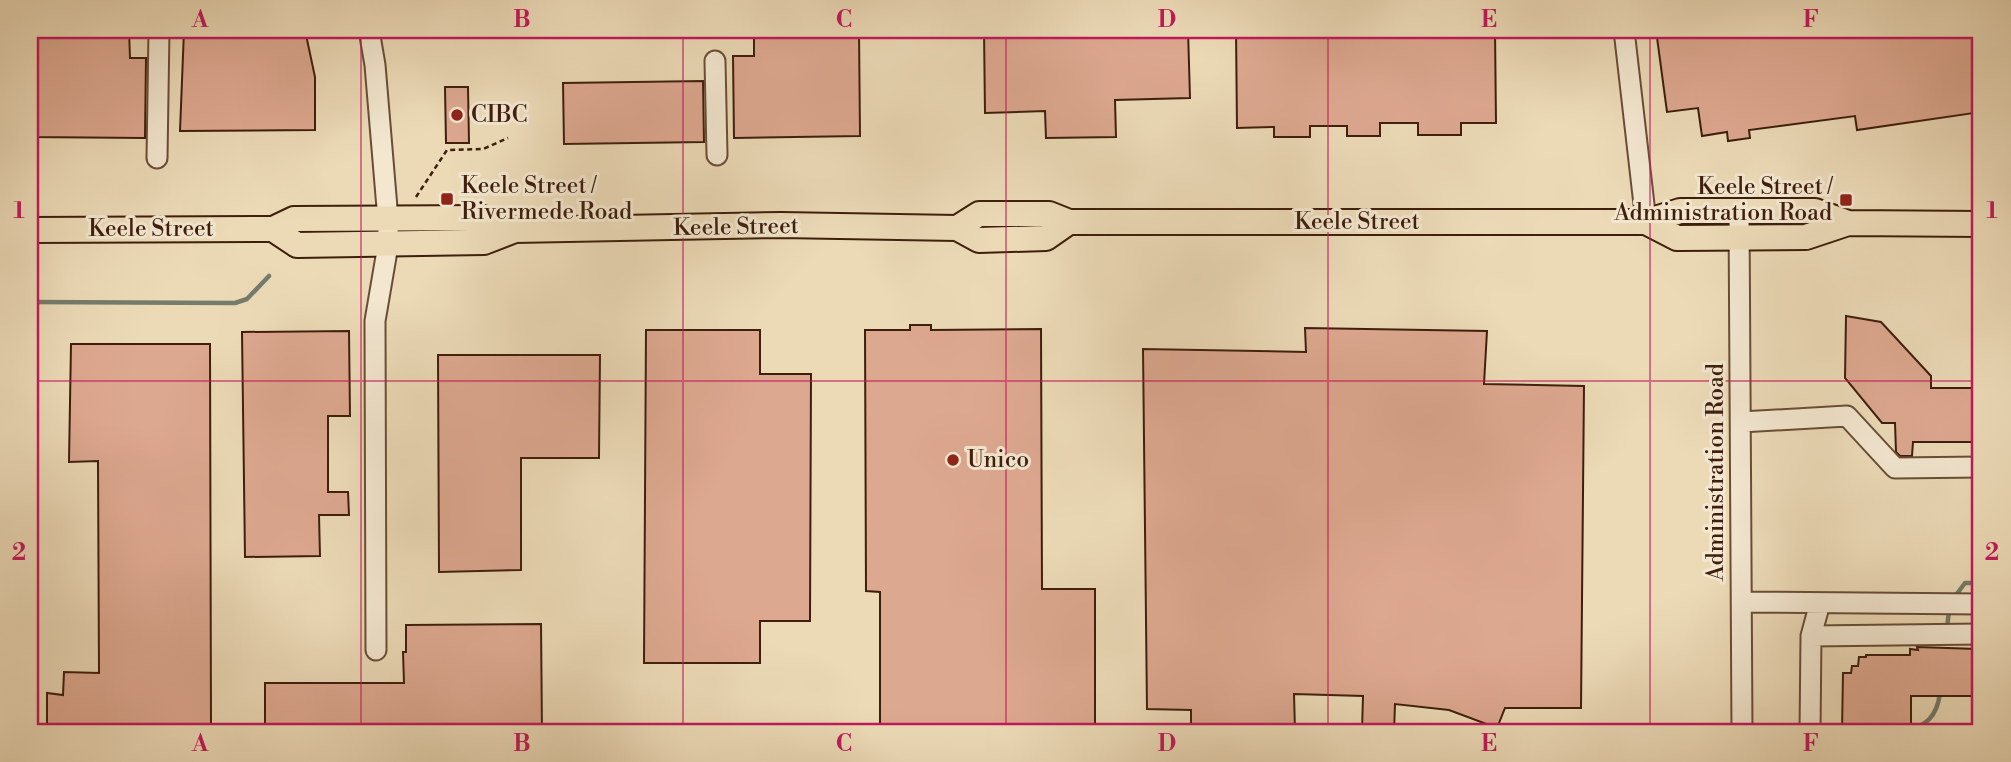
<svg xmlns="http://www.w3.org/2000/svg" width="2011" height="762" font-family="'Libre Bodoni',serif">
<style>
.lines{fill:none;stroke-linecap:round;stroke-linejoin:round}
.stream{stroke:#757c6b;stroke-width:4.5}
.building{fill:#dda890;stroke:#3e1e0c;stroke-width:2}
.minor-casing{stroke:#6a4d37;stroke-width:23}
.major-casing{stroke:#3e1e0c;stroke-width:28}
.path{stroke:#3e1e0c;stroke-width:2.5;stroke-dasharray:5 3.5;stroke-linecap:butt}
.minor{stroke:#f3e7d0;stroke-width:19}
.major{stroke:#ecdab7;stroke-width:24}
.grid{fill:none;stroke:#c2185b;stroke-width:2;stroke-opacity:0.55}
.poi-dot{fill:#8f2418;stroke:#f3e7d0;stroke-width:2.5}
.labels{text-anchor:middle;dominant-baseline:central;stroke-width:6;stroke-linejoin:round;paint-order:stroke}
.poi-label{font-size:23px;fill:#3e1e0c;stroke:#f3e7d0;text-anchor:start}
.street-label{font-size:23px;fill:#3e1e0c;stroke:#f3e7d0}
.neatline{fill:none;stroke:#c2185b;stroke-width:2.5}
.grid-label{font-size:23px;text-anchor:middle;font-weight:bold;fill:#c2185b}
</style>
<rect width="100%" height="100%" fill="#ecdab7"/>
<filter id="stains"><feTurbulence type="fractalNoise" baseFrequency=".00286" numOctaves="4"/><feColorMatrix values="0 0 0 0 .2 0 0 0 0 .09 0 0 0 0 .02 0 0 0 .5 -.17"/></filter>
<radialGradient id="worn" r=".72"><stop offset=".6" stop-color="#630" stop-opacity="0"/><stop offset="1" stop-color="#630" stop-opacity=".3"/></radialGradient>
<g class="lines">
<path class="stream" d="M30 302 235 303 247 299 269 276
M1953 599 1965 583H1981
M1947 629 1949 610
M1904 732C1926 726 1937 717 1940 693"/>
</g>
<path class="building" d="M30 30H129L130 58H146L145 138 30 137Z
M184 30H305L315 77V130L180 131Z
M754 30H859L860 136 734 138 733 56H754Z
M984 30H1188L1190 98 1115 100 1116 137 1046 138 1045 111 985 113Z
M1236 30H1495L1496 123H1461V135H1418V123H1380V136H1347V126H1310V137H1274V127L1237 128Z
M1656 30H1981V112L1857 130 1855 116 1749 130 1750 138 1728 141 1727 132 1702 136 1698 108 1667 112Z
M703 81 704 142 564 144 563 83Z
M445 87H468L469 143H446Z
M1846 316 1881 322 1931 376V388H1981V442H1913L1912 456H1900L1896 452 1895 423H1882L1845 378Z
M910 325H931V330L1041 329 1042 589H1095V732H880V592L866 591 865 330H910Z
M1305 328 1487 331 1484 384 1584 386 1581 708H1505L1497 728 1449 710 1395 704 1394 732 1362 731 1363 696 1294 694 1295 731 1289 732H1226L1224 729H1191V710L1147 709 1143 349 1306 352Z
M646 330H760V374H811L810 621H760V663H644Z
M349 331 350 416H328V492H348L349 515H319L320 556 245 557 242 332Z
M71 344H210L211 732H47V693L63 695 64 672 99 673 98 461 69 462Z
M438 355H600L599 458H521V570L439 572Z
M541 624 542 732H265V683H404L403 652H406V625Z
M1917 647 1977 649V654H1981V696H1911V732H1842L1843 673H1851L1852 666H1858L1859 657H1866V655H1910V649L1918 650Z"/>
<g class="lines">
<defs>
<path id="minor" d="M369 30 375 65 388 220V245L375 321 376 650
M1624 30 1646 222
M715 61 717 155
M157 158 159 30
M1739 211 1742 732
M1741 422 1847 416 1895 468 1981 467
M1742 602 1981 604
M1820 603 1811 636 1981 634
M1810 732 1811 636"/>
<path id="major" d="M1646 222 1677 238 1806 237 1848 223
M957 228 979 214H1049L1069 222H1646L1680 211H1815L1848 223 1981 224
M273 229 297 245 484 242 515 230 781 225 957 228 979 240 1046 238 1069 222
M30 230 273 229 294 219 483 218 515 230"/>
</defs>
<use href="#minor" class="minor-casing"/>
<use href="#major" class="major-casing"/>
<path class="path" d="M416 197 447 150 483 149 508 138"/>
<use href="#minor" class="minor"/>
<use href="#major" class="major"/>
</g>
<path class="grid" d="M361 30V732M683 30V732M1006 30V732M1328 30V732M1650 30V732M30 381H1981"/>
<g class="poi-dot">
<circle cx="457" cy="115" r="7"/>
<rect x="440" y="192" width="14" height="14" rx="3.5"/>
<rect x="1839" y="193" width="14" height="14" rx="3.5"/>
<circle cx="953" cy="460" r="7"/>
</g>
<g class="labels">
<g class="poi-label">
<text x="471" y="115">CIBC</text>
<text x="461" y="186">Keele Street /<tspan x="461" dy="26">Rivermede Road</tspan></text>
<text x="1832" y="187" text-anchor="end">Keele Street /<tspan x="1832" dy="26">Administration Road</tspan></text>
<text x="967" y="460">Unico</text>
</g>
<g class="street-label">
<text x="1357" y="222">Keele Street</text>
<text transform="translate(736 227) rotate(-1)">Keele Street</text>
<text x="151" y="229">Keele Street</text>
<text transform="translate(1716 472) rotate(-90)">Administration Road</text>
</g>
</g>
<rect width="2011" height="762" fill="none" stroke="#ecdab7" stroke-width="77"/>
<rect x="38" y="38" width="1934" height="686" class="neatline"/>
<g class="grid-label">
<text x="200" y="27">A</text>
<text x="522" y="27">B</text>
<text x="844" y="27">C</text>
<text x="1167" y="27">D</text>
<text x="1489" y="27">E</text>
<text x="1811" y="27">F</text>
<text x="19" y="218">1</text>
<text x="1992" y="218">1</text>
<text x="19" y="560">2</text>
<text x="1992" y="560">2</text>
<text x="200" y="751">A</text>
<text x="522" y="751">B</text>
<text x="844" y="751">C</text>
<text x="1167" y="751">D</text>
<text x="1489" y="751">E</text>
<text x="1811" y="751">F</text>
</g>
<rect width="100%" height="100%" filter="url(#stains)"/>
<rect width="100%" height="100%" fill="url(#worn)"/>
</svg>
